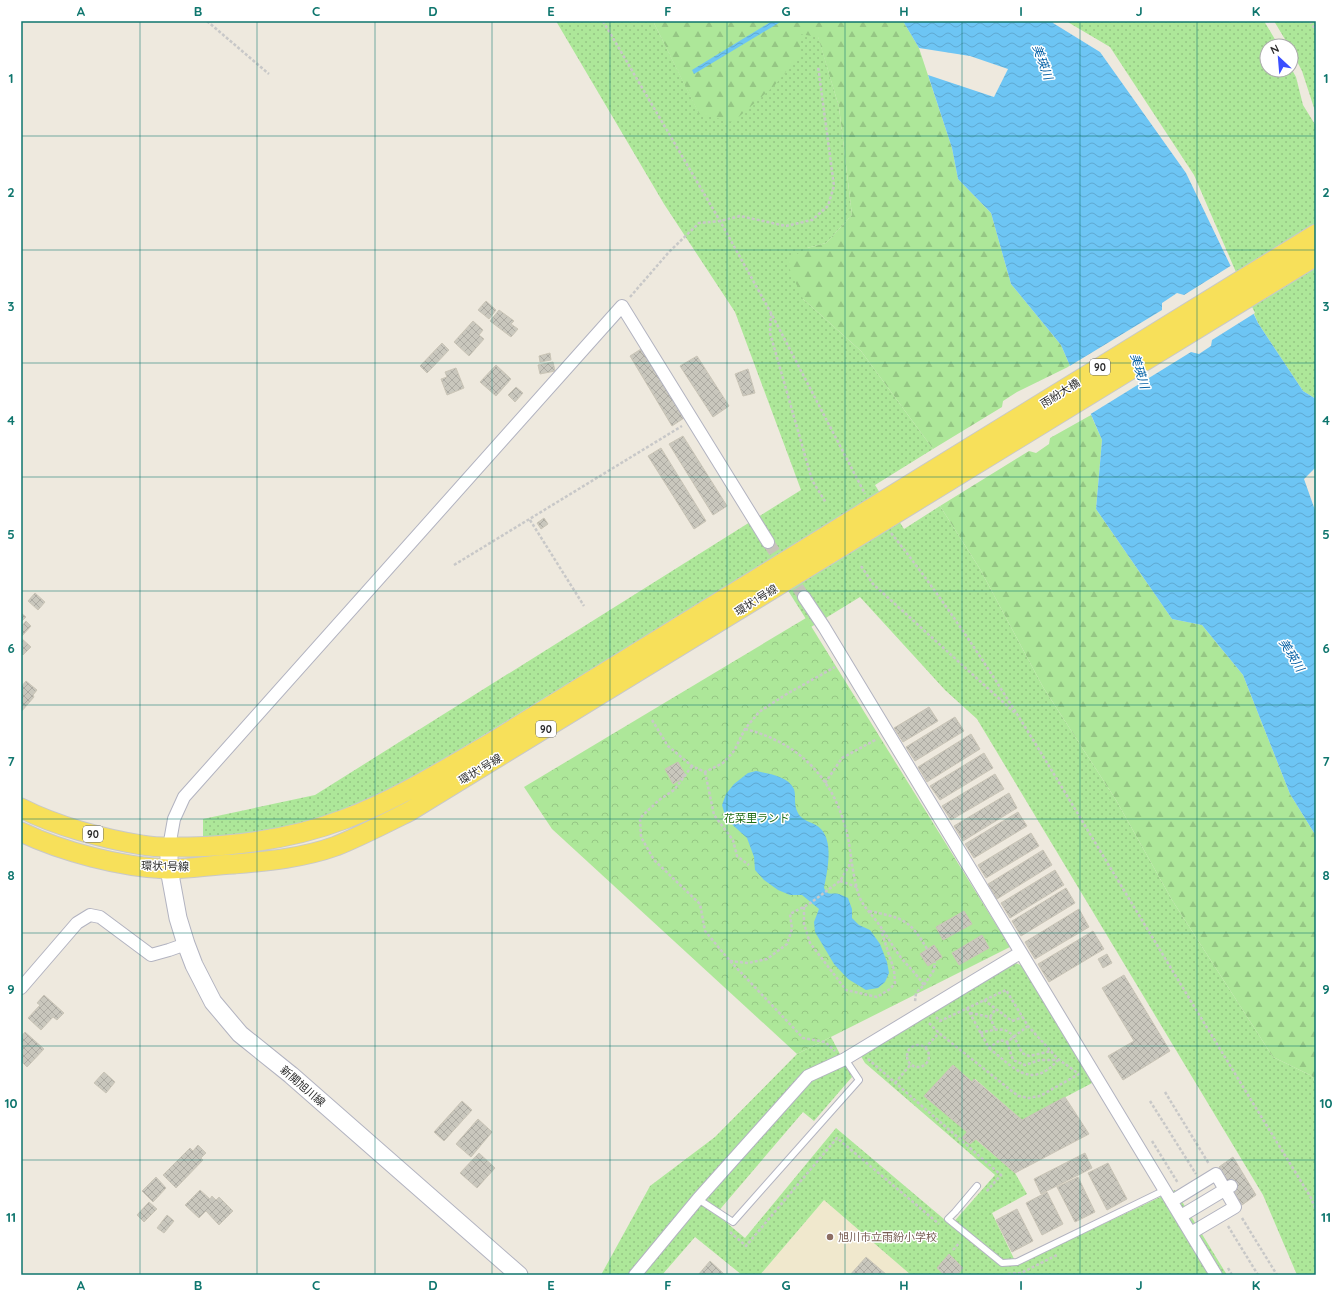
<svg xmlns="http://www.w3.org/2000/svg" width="1337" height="1296" font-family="Quicksand,'Noto Sans JP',sans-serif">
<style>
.education{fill:#f0e8cd}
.grass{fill:url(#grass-dots)}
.forest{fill:url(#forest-firs)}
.park{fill:url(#park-crowns)}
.water{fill:url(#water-waves)}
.pier{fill:#eee9de}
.building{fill:url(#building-cross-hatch);stroke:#cac5b7}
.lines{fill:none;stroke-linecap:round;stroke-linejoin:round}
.street-tunnel{stroke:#c7c3ba;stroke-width:12;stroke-dasharray:12 6;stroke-linecap:butt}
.lane-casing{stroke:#b2b3c0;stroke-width:8}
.street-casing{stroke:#b2b3c0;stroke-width:14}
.secondary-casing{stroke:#b2b3c0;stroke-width:19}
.primary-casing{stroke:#c8c8c8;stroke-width:21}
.path{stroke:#c8c8c8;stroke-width:2.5;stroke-dasharray:3 2;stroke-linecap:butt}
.lane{stroke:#fff;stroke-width:6}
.street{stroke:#fff;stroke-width:12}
.secondary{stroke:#fff;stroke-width:17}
.primary{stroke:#f7e05a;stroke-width:19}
.grid{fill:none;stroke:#0f766e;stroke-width:1;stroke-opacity:0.55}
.education-dot{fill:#8d6e63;stroke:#fff;stroke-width:1.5}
.labels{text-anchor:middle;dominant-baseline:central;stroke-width:3;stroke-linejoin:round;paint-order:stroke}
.shield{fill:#fff;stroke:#6b6b6b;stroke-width:1}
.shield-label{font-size:10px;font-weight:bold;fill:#2c2c2c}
.street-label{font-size:11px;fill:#2c2c2c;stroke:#fff}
.park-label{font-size:11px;fill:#226e17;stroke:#fff}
.education-label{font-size:11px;fill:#785e54;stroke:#fff;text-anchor:start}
.water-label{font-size:12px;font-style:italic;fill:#0762a6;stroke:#fff}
.neatline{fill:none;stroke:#0f766e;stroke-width:1.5}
.grid-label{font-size:13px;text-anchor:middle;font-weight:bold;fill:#0f766e}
</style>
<defs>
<pattern id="grass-dots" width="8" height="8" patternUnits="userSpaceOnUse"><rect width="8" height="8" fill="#ade799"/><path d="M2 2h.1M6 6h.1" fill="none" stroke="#95c684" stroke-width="1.8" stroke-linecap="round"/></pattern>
<pattern id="forest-firs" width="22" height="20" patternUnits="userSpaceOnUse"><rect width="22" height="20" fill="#ade799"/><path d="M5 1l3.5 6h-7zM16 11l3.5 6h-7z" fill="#95c684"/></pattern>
<pattern id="park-crowns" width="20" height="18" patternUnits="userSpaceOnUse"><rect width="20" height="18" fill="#ade799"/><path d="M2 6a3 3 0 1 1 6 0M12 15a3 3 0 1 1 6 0" fill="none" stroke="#95c684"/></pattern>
<pattern id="water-waves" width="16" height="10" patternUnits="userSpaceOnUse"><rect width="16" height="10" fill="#6dc5f4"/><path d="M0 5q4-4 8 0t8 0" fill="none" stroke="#5fa9d1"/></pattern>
<pattern id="building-cross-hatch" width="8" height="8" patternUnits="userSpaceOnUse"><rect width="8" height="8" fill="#c9c7bd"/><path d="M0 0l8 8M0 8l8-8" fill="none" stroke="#adaba3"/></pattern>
</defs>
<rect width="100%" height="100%" fill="#eee9de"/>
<path class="education" d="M824 1200 911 1275H760Z"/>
<path class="grass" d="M556 21H653L699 113 799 33 818 36 839 107 852 215 826 243 807 248 803 299 861 351 933 449 875 485 880 493 402 785C381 794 359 805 338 813 295 830 248 834 203 838V819L315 795 801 490 735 312 664 204Z
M1066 21H1264L1279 46H1267V70H1291V68L1296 77 1303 105 1316 126V399L1303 391 1258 323 1194 175 1110 47Z
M1274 21H1316V114L1302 71 1291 50V46H1289Z
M940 506 980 569 1043 687 1116 800 1172 900 1273 1057 1312 1076 1316 1085V1275H1297L1263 1195 977 719 945 690 860 597 811 627 787 589 899 521 904 529Z
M1013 962 1023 966 1094 1082 1022 1120 975 1079 972 1082 953 1065 925 1096 1015 1173 1027 1194 992 1213 1017 1265 1175 1190 1227 1275H911L824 1200 760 1275H742L695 1237 662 1275H601L650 1186 715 1137 797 1054 831 1037 852 1077 814 1121 803 1112 716 1214 745 1238 836 1128 951 1225 995 1175 865 1063 859 1053Z"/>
<path class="forest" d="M653 21H903L919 48 952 148 958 179 991 213 1011 284 1061 345 1070 366 1017 392 1003 401 1002 407 933 449 861 351 803 299 786 261 807 248 826 243 852 215 839 107 818 37 800 34V55L774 86 733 122 699 114Z
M1091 415 1102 440 1096 509 1172 619 1202 625 1243 675 1290 794 1316 836V1085L1312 1076 1273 1057 1172 900 1116 800 1043 687 980 569 940 506 1029 451 1036 453 1049 444 1050 438Z"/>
<path class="park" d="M806 618 1010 947 797 1054 552 829 524 787Z"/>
<path class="water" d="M772 21H782L694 74 692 70Z
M903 21H1052L1053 23 1100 52 1186 173 1258 323 1303 391 1316 399V467L1304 479 1316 513V836L1290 794 1243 675 1202 625 1172 619 1096 509 1102 440 1061 345 1011 284 991 213 958 179 952 148 928 75 994 97 1008 69 970 56 919 48Z
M756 771C769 774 788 776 794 789 795 792 795 796 795 799 795 805 796 811 800 816 805 822 816 823 821 829 834 843 827 872 824 888 829 897 831 892 839 894 842 895 845 897 848 898L852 909V918L859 925 870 930 880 944 887 962 889 973 885 982 878 988 866 990 848 979 834 964 815 932 814 922 819 909 802 895H790L778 890 764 880 755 870 754 857 747 838 726 819 722 805 726 794 734 784 748 773Z"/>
<path class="pier" d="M1232 265 1255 313 1212 340 1211 346 1199 354 1191 352 1089 415 1068 367 1162 310V303L1177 293 1184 295Z"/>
<path class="building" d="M486 301 496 310 489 319 478 310Z
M499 310 514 321 511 324 518 329 511 337 490 321Z
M473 321 483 330 479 335 484 339 469 356 454 342Z
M442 343 449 350 427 373 420 366Z
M641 349 684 418 672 426 630 356Z
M550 353 551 360 540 362 539 356Z
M697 356 729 406 713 417 680 366Z
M553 362 555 371 540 374 538 365Z
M496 365 511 379 496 396 480 382Z
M456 368 464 388 447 395 441 379 447 377 445 372Z
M748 369 755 393 743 396 735 374Z
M516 387 523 393 515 402 508 395Z
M683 436 727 506 713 515 669 444Z
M661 448 706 521 694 529 648 456Z
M544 518 548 524 541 529 537 523Z
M35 593 45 602 38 610 28 601Z
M21 613 26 617 21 622Z
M26 621 31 626 22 636 21 627Z
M21 638 31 647 23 655 21 653Z
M26 681 37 690 33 695 34 697 21 712V687Z
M929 707 938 721 903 742 894 728Z
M955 717 964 731 915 761 906 747Z
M971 734 980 749 927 782 918 767Z
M984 753 993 768 940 800 930 786Z
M678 762 686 776 673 784 665 769Z
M995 774 1004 789 951 820 942 806Z
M1009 793 1017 808 963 841 954 826Z
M1018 812 1027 826 974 858 965 844Z
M1031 833 1039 846 986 878 978 865Z
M1043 850 1052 865 997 899 988 884Z
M1055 870 1064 885 1010 918 1001 903Z
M1066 888 1075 903 1021 936 1012 921Z
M1079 909 1089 927 1035 959 1025 942Z
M964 911 972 924 943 940 936 927Z
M1093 931 1104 949 1049 982 1038 964Z
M982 935 989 948 959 965 952 953Z
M934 945 942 957 928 966 920 954Z
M1107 954 1112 963 1103 968 1098 959Z
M1124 975 1170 1051 1123 1080 1108 1056 1134 1041 1102 988Z
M44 995 64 1013 57 1020 53 1017 41 1030 28 1018 40 1005 37 1003Z
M25 1032 44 1049 27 1067 21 1061V1037Z
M953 1065 972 1082 974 1079 1022 1120 1065 1097 1089 1134 1015 1173 976 1139 970 1144 962 1138 967 1132 924 1096Z
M104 1072 115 1082 106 1093 94 1083Z
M462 1101 472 1110 444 1141 434 1132Z
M478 1119 492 1132 471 1157 456 1144Z
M198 1145 206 1153 201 1158 203 1160 176 1188 163 1175 190 1148 193 1151Z
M479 1153 495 1168 477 1188 460 1173Z
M1085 1153 1092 1168 1041 1194 1034 1179Z
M1233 1157 1256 1195 1242 1205 1219 1167Z
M1108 1163 1127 1199 1107 1210 1088 1173Z
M156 1177 166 1188 153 1202 142 1191Z
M1078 1177 1095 1212 1075 1222 1057 1187Z
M200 1190 210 1199 212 1196 216 1200 219 1197 233 1211 219 1225 206 1211 199 1218 185 1205Z
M1047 1192 1063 1224 1042 1235 1026 1203Z
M149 1202 157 1209 144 1222 137 1215Z
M1017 1209 1033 1241 1012 1252 996 1220Z
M167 1215 174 1221 164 1233 157 1228Z
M949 1254 963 1268 957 1275H944L937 1268Z
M866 1257 887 1275H850Z
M710 1261 724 1274 723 1275H698Z"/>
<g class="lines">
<path class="street-tunnel" d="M768 542 804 597"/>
<defs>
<path id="lane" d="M977 1186 955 1212 948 1219 1002 1263 1017 1262 1165 1190
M698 1199 733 1222 859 1080 845 1059"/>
<path id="street" d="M804 597 824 627 1216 1275
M169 847 174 819 184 797 622 306 768 542
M21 988 77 923 90 915 100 917 151 955 169 950 186 944
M1172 1201 1216 1174 1235 1207 1191 1233
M1181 1216 1231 1186
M635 1275 698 1199 808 1076 845 1059 1020 953"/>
<path id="secondary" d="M169 847V869L178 918 186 944 194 965 213 1002 240 1034 291 1075 519 1275"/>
<path id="primary" d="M21 808C56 826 104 839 142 845 157 848 173 847 188 847 240 846 295 838 345 819 396 800 442 771 489 744L1316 234
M21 832C63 852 121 867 167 869 189 869 212 865 234 864 268 861 303 858 336 846 361 836 386 823 410 811L1316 256"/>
</defs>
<use href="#lane" class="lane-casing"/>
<use href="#street" class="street-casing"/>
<use href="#secondary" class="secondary-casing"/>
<use href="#primary" class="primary-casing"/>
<path class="path" d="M207 21 269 74
M603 21 720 221 771 313 865 494
M1310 21 1316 31
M630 297 669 252 699 223 720 221 740 216 786 226 812 220 828 206 834 186 818 66
M771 313 770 333 812 480 826 503
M530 520 584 606
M891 533C970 632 1034 741 1099 849 1169 965 1239 1081 1310 1196L1316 1210
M454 565 682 426
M861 566 873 584 1015 713
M652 720 668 746 692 766 705 772 723 763 734 751 745 729 759 712 785 695 835 667
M745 729C804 744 838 784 849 843 851 857 855 891 862 902 867 911 875 918 880 926 888 937 894 949 902 959 910 968 917 975 924 985L916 993 915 1002
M692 766 674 790 659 800 640 818 641 837 654 860 700 904 705 931 730 961 803 1038 825 1042 835 1051
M705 772 714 815 733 840 737 856 749 865
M825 783 842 758 877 739
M840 881 857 887
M804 907V924L810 943 846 990 877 997 890 989 895 983 894 970 881 930
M869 911C902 918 910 919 927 949
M730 961 748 963 767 959 787 944 792 929 790 914 809 904 840 881 849 866 851 859
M924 985 934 970 935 962
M984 1000 1012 1021 1023 1017
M967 1008 989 1048 1000 1040 1007 1042 1028 1026
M970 1013 990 1017 995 1029
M936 1017 940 1021 1006 990 1028 1026 1058 1059 1079 1074
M990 1017 995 1010
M929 1023 939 1033 1018 1096 1029 1098 1040 1096 1081 1073
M980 1033C1007 1026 1011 1028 1022 1053L1029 1056 1052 1051
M1007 1042 1013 1060 1025 1065 1040 1060H1057
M907 1056a11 11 0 1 1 22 0a11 11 0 1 1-22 0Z
M925 1048 939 1033
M989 1048C1013 1067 1031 1091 1058 1060
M868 1059 1001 1175 986 1192
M895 1083 911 1064
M1165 1092 1209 1164
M1150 1101 1196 1174
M1152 1141 1178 1183
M1242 1218 1277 1275
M1228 1226 1258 1275
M730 1232 746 1246 837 1138 939 1224
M953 1250 960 1242
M1228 1268 1232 1275
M1008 1274 1021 1273 1057 1255"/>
<use href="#lane" class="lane"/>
<use href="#street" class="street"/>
<use href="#secondary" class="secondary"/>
<use href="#primary" class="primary"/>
</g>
<path class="grid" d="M140 21V1275M257 21V1275M375 21V1275M492 21V1275M610 21V1275M727 21V1275M845 21V1275M962 21V1275M1080 21V1275M1197 21V1275M21 136H1316M21 250H1316M21 363H1316M21 477H1316M21 591H1316M21 705H1316M21 819H1316M21 933H1316M21 1046H1316M21 1160H1316"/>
<circle class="education-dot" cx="830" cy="1237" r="4"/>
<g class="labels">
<g class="shield">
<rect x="1090" y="359" width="20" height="16" rx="3"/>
<rect x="536" y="721" width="20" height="16" rx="3"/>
<rect x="83" y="826" width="20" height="16" rx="3"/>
</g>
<g class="shield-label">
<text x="1100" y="367">90</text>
<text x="546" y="729">90</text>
<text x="93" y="834">90</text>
</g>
<g class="street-label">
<text transform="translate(1060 393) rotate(-32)">雨紛大橋</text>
<text transform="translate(756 600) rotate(-32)">環状1号線</text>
<text transform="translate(480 769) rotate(-31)">環状1号線</text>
<text transform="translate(165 866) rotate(1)">環状1号線</text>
<text transform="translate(303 1086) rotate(41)">新開旭川線</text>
</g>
<g class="park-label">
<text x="757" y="818">花菜里ランド</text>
</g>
<g class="education-label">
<text x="838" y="1237">旭川市立雨紛小学校</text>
</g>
<g class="water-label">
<text transform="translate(1043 62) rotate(70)">美瑛川</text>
<text transform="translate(1140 371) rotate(73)">美瑛川</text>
<text transform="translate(1292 655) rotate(58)">美瑛川</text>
</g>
</g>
<rect width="1337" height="1296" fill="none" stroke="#ffffff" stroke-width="44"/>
<g transform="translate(1279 58) rotate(334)"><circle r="19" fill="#ffffff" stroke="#ababab"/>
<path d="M0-3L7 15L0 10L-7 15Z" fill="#3b4fff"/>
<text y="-6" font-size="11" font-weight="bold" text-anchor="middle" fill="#2c2c2c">N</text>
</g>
<rect x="22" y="22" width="1293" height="1252" class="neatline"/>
<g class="grid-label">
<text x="81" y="16">A</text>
<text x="198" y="16">B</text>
<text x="316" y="16">C</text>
<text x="433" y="16">D</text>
<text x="551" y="16">E</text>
<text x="668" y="16">F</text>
<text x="786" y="16">G</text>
<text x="904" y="16">H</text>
<text x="1021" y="16">I</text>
<text x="1139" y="16">J</text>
<text x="1256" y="16">K</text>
<text x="11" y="83">1</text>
<text x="1326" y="83">1</text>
<text x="11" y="197">2</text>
<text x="1326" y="197">2</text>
<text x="11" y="311">3</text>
<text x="1326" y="311">3</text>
<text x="11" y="425">4</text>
<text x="1326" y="425">4</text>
<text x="11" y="539">5</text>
<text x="1326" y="539">5</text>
<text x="11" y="653">6</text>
<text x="1326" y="653">6</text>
<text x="11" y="766">7</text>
<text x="1326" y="766">7</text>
<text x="11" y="880">8</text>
<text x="1326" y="880">8</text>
<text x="11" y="994">9</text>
<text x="1326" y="994">9</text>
<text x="11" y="1108">10</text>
<text x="1326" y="1108">10</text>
<text x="11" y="1222">11</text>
<text x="1326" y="1222">11</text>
<text x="81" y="1290">A</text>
<text x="198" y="1290">B</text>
<text x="316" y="1290">C</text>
<text x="433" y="1290">D</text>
<text x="551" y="1290">E</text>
<text x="668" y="1290">F</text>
<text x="786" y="1290">G</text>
<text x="904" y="1290">H</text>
<text x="1021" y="1290">I</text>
<text x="1139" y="1290">J</text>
<text x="1256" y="1290">K</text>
</g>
</svg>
